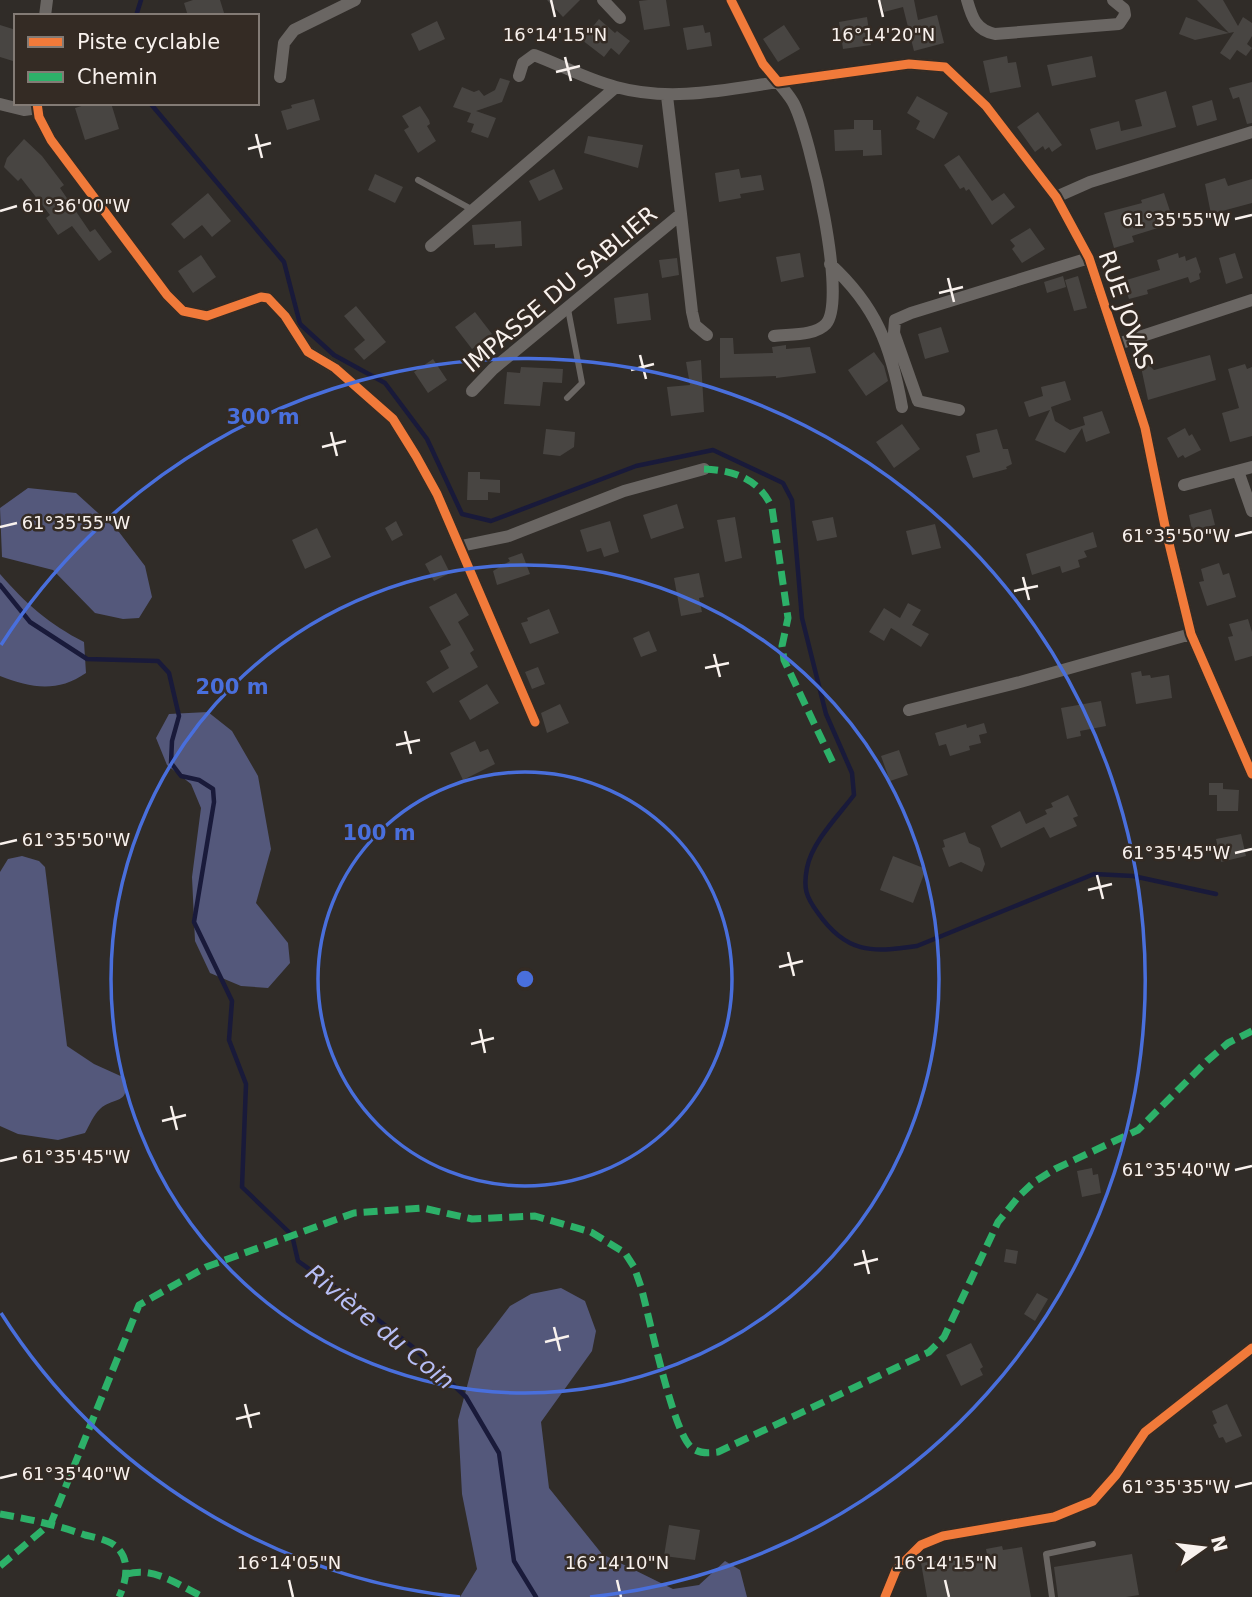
<svg xmlns="http://www.w3.org/2000/svg" width="1252" height="1597" font-family="'DejaVu Sans',sans-serif">
<style>
.forest{fill:#54587b}
.lines{fill:none;stroke-linecap:round;stroke-linejoin:round}
.stream{stroke:#191a3a;stroke-width:4.5}
.building{fill:#484542}
.service{stroke:#6a6663;stroke-width:6}
.minor{stroke:#6a6663;stroke-width:12}
.quiet{stroke:#2db169;stroke-width:7;stroke-dasharray:14 7;stroke-linecap:butt}
.cycleway-casing{stroke:#342b24;stroke-width:13}
.cycleway{stroke:#f17a3a;stroke-width:9}
.ticks{fill:none;stroke:#f9f2ee;stroke-width:2.5}
.ring{fill:none;stroke:#496fdc;stroke-width:3.5}
.labels{text-anchor:middle;dominant-baseline:central;stroke-width:5;stroke-linejoin:round;paint-order:stroke}
.street-label{font-size:23px;fill:#f9f2ee;stroke:#342b24}
.water-label{font-size:24px;font-style:italic;fill:#b7bef5;stroke:#342b24}
.ticks-label{font-size:18px;text-anchor:middle;fill:#f9f2ee;stroke:#342b24;stroke-width:5;stroke-linejoin:round;paint-order:stroke}
.centre{fill:#496fdc;stroke:#342b24;stroke-width:3.5}
.ring-label{font-size:21px;text-anchor:middle;font-weight:bold;fill:#496fdc;stroke:#342b24;stroke-width:5;stroke-linejoin:round;paint-order:stroke}
</style>
<rect width="100%" height="100%" fill="#302c28"/>
<path class="forest" d="M28 488 76 493 119 532 145 566 152 597 139 618 123 619 95 613 53 570 2 557 0 508Z
M0 574C26 604 49 624 84 642L86 673C57 693 31 688 0 676Z
M208 712 232 731 258 776 271 849 256 903 288 943 290 963 268 988 241 986 210 973 195 941 192 877 201 808 191 784 167 765 156 738 169 714Z
M22 856 39 861 45 867 67 1046 94 1064 125 1078C130 1106 114 1096 100 1109 94 1114 89 1126 85 1133L58 1140 18 1134 0 1126V872L8 859Z
M561 1288 585 1301 596 1331 592 1351 541 1422 549 1488 602 1554 673 1589 699 1585 725 1561 740 1570 747 1597H460L477 1569 462 1494 458 1420 477 1349 510 1306 531 1294Z"/>
<g class="lines">
<path class="stream" d="M136 16 141 0
M150 103 284 262 300 324 334 355 385 383 427 439 462 514 491 521 636 466 713 450 783 483 792 500 802 618 826 714 852 773 854 795C838 816 812 842 807 868 803 888 806 897 818 913 846 953 871 953 917 946L1094 874 1133 876 1216 894
M0 585 30 622 87 659 158 661 169 673 179 716 172 741 171 763 181 776 199 780 213 789 214 802 194 922 232 1001 229 1040 246 1084 242 1187 292 1235 298 1261 358 1304 414 1348 466 1397 499 1453 514 1561 536 1597"/>
</g>
<path class="building" d="M193 0H220L225 16H188L184 3Z
M547 0H580L563 17Z
M648 0H666L670 26 644 30 639 1Z
M880 0H914L918 20 937 15 944 43 914 51 903 7 884 12Z
M1197 0H1223L1238 26 1243 17 1252 23V36L1247 44 1252 48 1246 56 1237 50 1230 60 1220 53 1234 32 1195 40 1179 34 1186 17 1229 33Z
M867 17 871 45 843 49 839 22Z
M599 19 615 33 617 31 630 41 619 55 611 48 604 57 582 40Z
M437 21 445 39 419 51 411 34Z
M0 25 16 30V53L13 61 0 57Z
M703 25 705 33 710 32 712 46 687 50 683 28Z
M784 25 800 49 778 62 763 39Z
M1007 56 1008 63 1016 62 1021 87 990 93 983 61Z
M1092 56 1096 77 1052 86 1047 65Z
M500 78 510 81 502 102 476 111 496 118 488 138 471 132 474 124 467 122 471 113 453 107 462 87 474 92 479 90 484 96 495 90Z
M1252 82V123L1247 124 1239 97 1233 99 1229 88Z
M1166 91 1176 127 1096 150 1090 129 1119 121 1121 131 1142 126 1135 100Z
M917 96 948 113 934 139 916 129 920 121 907 113Z
M314 99 320 120 287 130 281 111 292 108 291 105Z
M1212 100 1217 120 1197 126 1192 106Z
M91 103H111L119 129 85 140 75 108Z
M420 106 429 120 430 124 427 126 436 141 418 153 404 130 409 127 402 116Z
M1038 112 1062 145 1052 152 1049 147 1045 150 1043 146 1035 152 1017 127Z
M854 120H873V130H881L882 155 863 156V150L835 151 834 130 854 129Z
M588 136 643 145 638 168 584 153Z
M24 139 42 156 64 185 60 188 90 232 95 229 112 252 99 261 72 226 58 235 46 218 50 215 21 178 18 181 4 167 7 158Z
M959 155 992 201 1004 193 1015 207 992 225 969 189 966 191 964 187 960 189 944 165Z
M554 169 563 189 539 201 529 181Z
M739 169 741 178 761 175 764 190 740 194 741 198 719 202 715 173Z
M375 174 403 187 395 203 368 190Z
M1225 178 1228 186 1252 179V203L1211 214 1205 184Z
M208 193 231 221 212 237 202 225 184 239 171 224Z
M1164 193 1174 223 1132 236 1134 242 1114 248 1104 213 1142 203 1141 200Z
M521 221 522 246 495 248V244L474 245 472 225Z
M1030 228 1045 249 1022 263 1012 249 1015 246 1010 240Z
M800 253 804 277 781 282 776 257Z
M1178 253 1179 258 1185 256 1186 261 1196 257 1201 272 1199 274 1200 279 1190 283 1188 277 1147 290 1148 294 1129 299 1123 281 1160 270 1157 260Z
M1235 253 1243 278 1226 284 1219 258Z
M201 255 216 277 193 293 178 271Z
M677 258 679 275 662 278 659 260Z
M1063 276 1066 287 1047 293 1044 282Z
M1078 276 1087 308 1074 311 1065 280Z
M648 293 651 320 617 324 614 298Z
M356 306 386 342 364 360 354 349 365 340 344 316Z
M475 312 492 334 472 349 455 327Z
M941 327 949 352 925 359 918 334Z
M720 338H733L734 354 773 353 772 347 786 345V349L810 347 816 373 776 378V376L720 378Z
M874 352 884 366 888 381 866 396 848 370Z
M1210 355 1216 380 1148 400 1141 367 1149 365 1154 370Z
M433 359 447 380 428 393 414 372Z
M701 360 704 412 671 416 667 387 690 385 686 362Z
M1245 364 1247 369 1252 367V436L1230 442 1222 413 1239 408 1228 369Z
M521 367 563 369 562 383 543 382 540 406 504 404 507 372 520 373Z
M1065 381 1071 400 1051 407 1055 421 1070 430 1085 425 1083 417 1102 411 1110 433 1086 442 1082 428 1065 453 1035 440 1050 410 1029 417 1024 402 1043 396 1041 387Z
M902 424 920 449 894 468 876 442Z
M1185 428 1189 436 1192 434 1201 450 1185 458 1183 455 1178 458 1167 438Z
M546 429 575 432 574 447 560 456 543 454Z
M997 429 1003 449H1008L1012 464 1006 467 1007 469 973 478 966 456 980 452 976 434Z
M468 472H480V479L500 480V493L488 492V500H467Z
M677 504 684 528 651 539 643 515Z
M1211 509 1215 525 1192 530 1189 515Z
M735 517 742 558 725 562 717 520Z
M833 517 837 537 817 541 812 521Z
M396 521 403 535 392 541 385 528Z
M610 521 619 552 604 557 601 548 587 552 580 530Z
M935 524 941 548 912 555 906 531Z
M317 528 331 557 305 569 292 540Z
M1093 532 1097 547 1084 551 1087 557 1078 560 1080 567 1062 573 1060 566 1032 575 1026 554Z
M522 553 530 574 497 585 493 571 510 561 508 558Z
M441 555 450 573 434 581 425 564Z
M1219 563 1223 575 1229 573 1236 597 1207 606 1199 582 1204 581 1201 569Z
M699 573 704 597 699 598 702 612 681 616 674 578Z
M456 593 469 615 458 622 474 650 470 653 478 667 433 693 426 682 449 668 440 651 451 645 429 607Z
M908 603 921 610 912 625 929 634 921 647 891 628 884 641 869 632 884 608 900 618Z
M549 609 559 633 530 644 521 623 528 621 527 618Z
M1248 619 1252 632V656L1235 661 1228 637 1233 636 1229 624Z
M649 631 657 651 641 657 633 638Z
M538 667 545 684 532 689 525 672Z
M1141 671 1142 676 1150 675 1151 678 1169 675 1172 698 1136 704 1131 673Z
M487 684 499 703 470 720 459 701Z
M1101 701 1106 726 1080 731 1081 736 1067 739 1061 708Z
M560 704 569 723 547 733 541 713Z
M984 723 987 733 979 735 981 743 969 746 970 750 950 756 946 744 939 746 935 733 966 724 967 728Z
M475 741 480 752 488 749 495 764 463 780 450 753Z
M899 750 908 775 890 781 881 756Z
M1209 783H1223V789L1239 790 1238 811H1217V795H1209Z
M1068 795 1078 816 1073 818 1077 826 1050 838 1044 827 1001 848 991 826 1020 811 1026 824 1047 814 1045 810 1053 807 1051 803Z
M965 832 969 843 980 848 985 864 982 872 961 862 949 867 942 848 945 847 943 840Z
M1241 834 1246 856 1221 862 1216 839Z
M893 856 926 869 913 903 880 890Z
M1092 1168 1093 1175 1098 1174 1101 1193 1082 1197 1077 1171Z
M1006 1249 1018 1251 1016 1264 1004 1262Z
M1037 1293 1048 1299 1035 1321 1024 1314Z
M971 1343 983 1367 980 1369 983 1375 961 1386 946 1355Z
M1227 1404 1242 1436 1226 1443 1223 1437 1219 1438 1213 1425 1217 1423 1212 1411Z
M669 1525 700 1530 695 1560 664 1556Z
M1002 1546 1003 1550 1022 1547 1031 1597H927L921 1563 987 1554 986 1549Z
M1132 1554 1139 1595 1126 1597H1058L1054 1567Z"/>
<g class="lines">
<path class="service" d="M418 180 471 209
M567 398 582 383 568 309
M1052 1597 1046 1554 1093 1544"/>
<path class="minor" d="M603 0 620 18
M731 0 763 64 778 82 909 64 945 67 986 106 1056 197 1089 258 1137 403 1145 428 1166 531 1191 634 1252 774
M967 0C972 18 976 30 995 34L1119 24 1125 15 1124 9 1113 0
M45 16 47 0
M519 76 523 63 534 55C561 65 588 80 616 87 670 102 724 90 778 82 783 89 790 96 794 104 810 136 848 299 826 324 815 336 789 334 774 336
M280 77 284 43 294 30 355 0
M37 103 39 117 51 140 167 295 183 311 207 316 261 297 268 298 285 316 308 352 335 368 393 419 416 456 437 494 535 722
M0 104 24 110 38 108
M1056 197 1090 182 1252 132
M681 214 692 312 695 325 707 335
M431 246 616 87
M830 264C876 306 891 346 902 407
M1118 344 1252 300
M472 391 493 369 681 214 667 96
M959 410 918 401 894 333 895 320 911 313 1089 258
M1238 471 1252 511
M1184 485 1252 467
M461 546 509 536 624 491 704 469
M909 710 1020 682 1191 634
M885 1597 896 1570 921 1545 943 1536 1054 1517 1093 1501 1116 1475 1145 1432 1252 1348"/>
<path class="quiet" d="M704 469C733 470 760 479 772 508L788 618 782 646 784 660 833 763
M0 1514C29 1519 57 1525 85 1535 93 1537 104 1539 111 1543 132 1555 127 1580 119 1597
M0 1566 51 1523 139 1305 206 1267 354 1213 423 1208 472 1219 535 1216 591 1232 625 1253 634 1267 641 1287C649 1315 673 1434 692 1448 700 1454 709 1453 718 1452L929 1352 944 1337 998 1222 1019 1196 1034 1182 1055 1169 1138 1130 1207 1061 1228 1043 1252 1031
M127 1574C154 1566 180 1586 203 1597"/>
<defs>
<path id="cycleway" d="M731 0 763 64 778 82 909 64 945 67 986 106 1056 197 1089 258 1137 403 1145 428 1166 531 1191 634 1252 774
M37 103 39 117 51 140 167 295 183 311 207 316 261 297 268 298 285 316 308 352 335 368 393 419 416 456 437 494 535 722
M885 1597 896 1570 921 1545 943 1536 1054 1517 1093 1501 1116 1475 1145 1432 1252 1348"/>
</defs>
<use href="#cycleway" class="cycleway-casing"/>
<use href="#cycleway" class="cycleway"/>
</g>
<path class="ticks" d="M551 0 555 17M879 0 883 17M565 57 571 81M556 72 580 66M256 134 262 158M248 149 271 143M0 211 17 206M1235 219 1252 215M948 278 954 302M939 293 963 287M640 355 646 379M631 370 654 364M331 432 337 456M322 447 346 441M0 527 17 523M1235 536 1252 532M1023 577 1029 600M1014 591 1038 586M714 654 720 677M705 668 729 663M405 731 411 754M396 745 420 740M0 844 17 840M1235 853 1252 849M1097 875 1103 899M1088 890 1112 884M788 952 794 976M779 967 803 961M480 1029 485 1053M471 1044 494 1038M171 1106 177 1130M162 1121 186 1115M0 1161 17 1157M1235 1170 1252 1166M863 1250 869 1274M854 1265 878 1259M554 1327 560 1351M545 1342 569 1336M245 1404 251 1428M236 1419 260 1413M0 1478 17 1474M1235 1487 1252 1483M289 1580 293 1597M617 1580 621 1597M945 1580 949 1597"/>
<g class="ring">
<circle cx="525" cy="979" r="207"/>
<circle cx="525" cy="979" r="414"/>
<path d="M460 1597A621 621 0 0 1 1 1313M1 645A621 621 0 1 1 590 1597"/>
</g>
<g class="labels">
<g class="street-label">
<text transform="translate(560 289) rotate(-40)">IMPASSE DU SABLIER</text>
<text transform="translate(1126 310) rotate(71)">RUE JOVAS</text>
</g>
<g class="water-label">
<text transform="translate(380 1327) rotate(39)">Rivière du Coin</text>
</g>
</g>
<g class="ticks-label">
<text x="555" y="41">16°14'15"N</text>
<text x="883" y="41">16°14'20"N</text>
<text x="76" y="212">61°36'00"W</text>
<text x="1176" y="226">61°35'55"W</text>
<text x="76" y="529">61°35'55"W</text>
<text x="1176" y="542">61°35'50"W</text>
<text x="76" y="846">61°35'50"W</text>
<text x="1176" y="859">61°35'45"W</text>
<text x="76" y="1163">61°35'45"W</text>
<text x="1176" y="1176">61°35'40"W</text>
<text x="76" y="1480">61°35'40"W</text>
<text x="1176" y="1493">61°35'35"W</text>
<text x="289" y="1569">16°14'05"N</text>
<text x="617" y="1569">16°14'10"N</text>
<text x="945" y="1569">16°14'15"N</text>
</g>
<circle cx="525" cy="979" r="10" class="centre"/>
<g class="ring-label">
<text x="263" y="424">300 m</text>
<text x="232" y="694">200 m</text>
<text x="379" y="840">100 m</text>
</g>
<rect x="14" y="14" width="245" height="91" fill="#342b24" stroke="#837b75" stroke-width="2"/>
<rect x="28" y="37" width="35" height="10" fill="#f17a3a" stroke="#837b75" stroke-width="2"/>
<text x="77" y="49" font-size="21" fill="#f9f2ee">Piste cyclable</text>
<rect x="28" y="72" width="35" height="10" fill="#2db169" stroke="#837b75" stroke-width="2"/>
<text x="77" y="84" font-size="21" fill="#f9f2ee">Chemin</text>
<g transform="translate(1203 1548) rotate(76)" stroke="#342b24" stroke-width="5" paint-order="stroke">
<path d="M0-5L12 26L0 18L-12 26Z" fill="#f9f2ee"/>
<text y="-10" font-size="19" font-weight="bold" text-anchor="middle" fill="#f9f2ee">N</text>
</g>
</svg>
